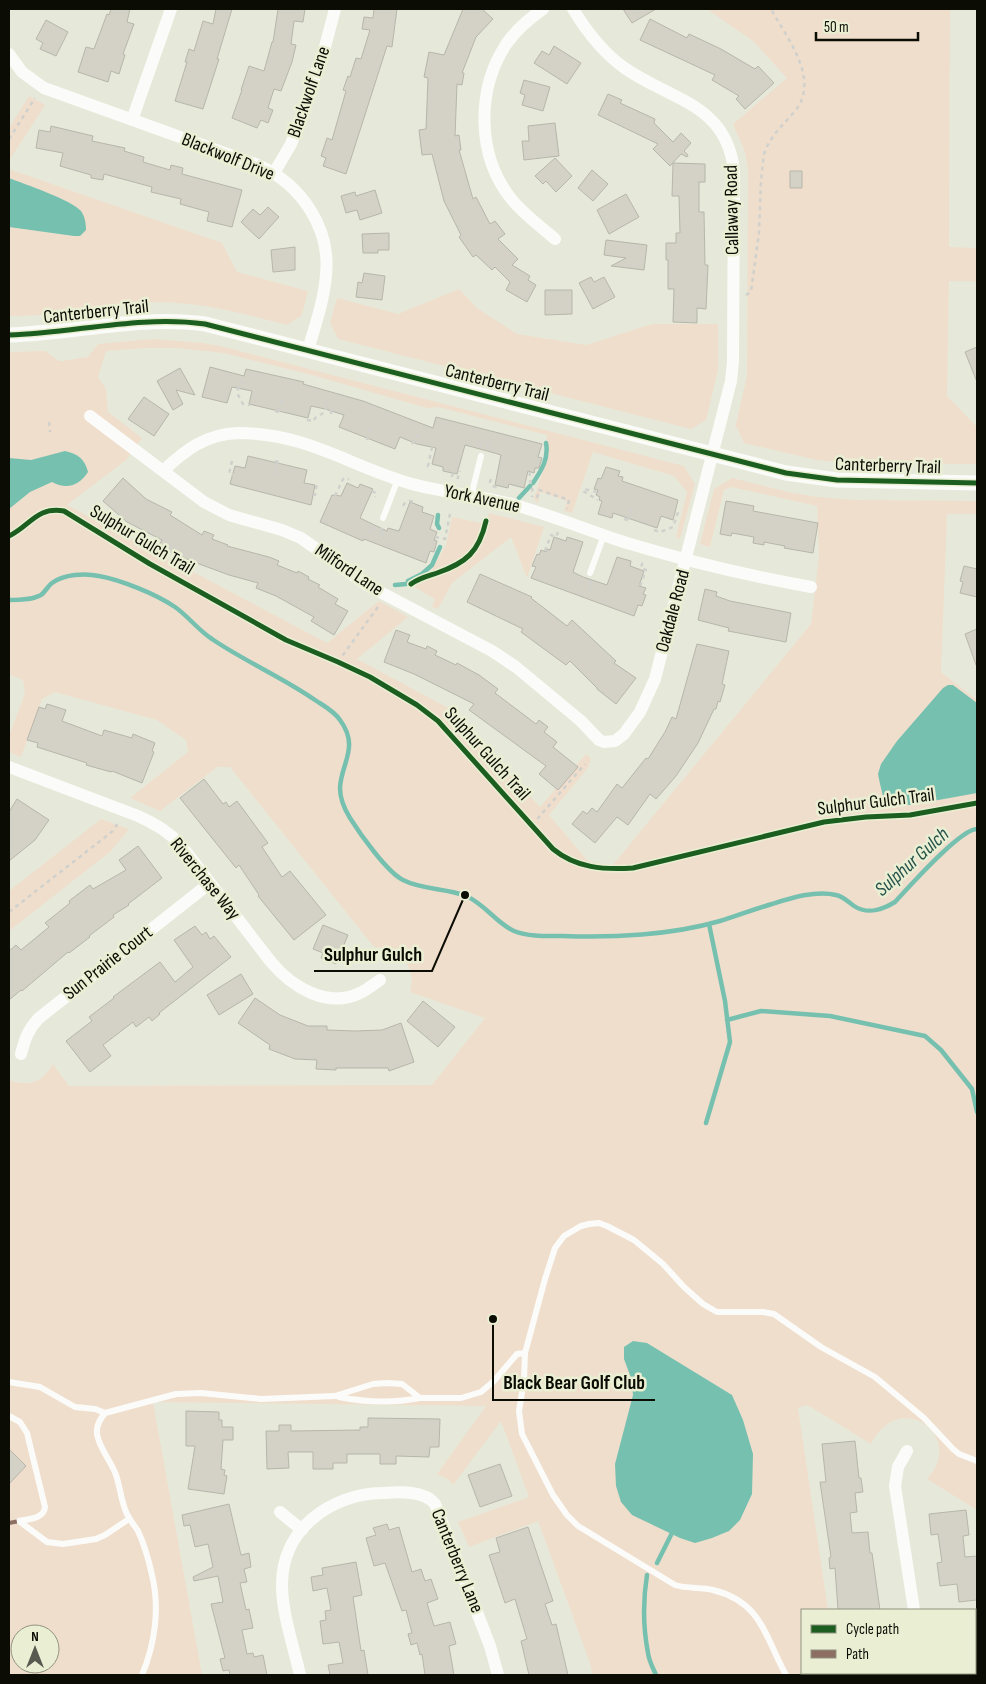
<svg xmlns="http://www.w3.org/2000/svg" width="986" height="1684" font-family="'Sofia Sans Condensed',sans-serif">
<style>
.green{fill:#f0decd;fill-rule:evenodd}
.water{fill:#76c0af}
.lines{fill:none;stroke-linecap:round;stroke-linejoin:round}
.stream{stroke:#76c0af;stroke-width:4.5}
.building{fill:#d4d2c6;stroke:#b7b6aa}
.path{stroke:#d0d1cc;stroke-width:2.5;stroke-dasharray:4 4;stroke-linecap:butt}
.service{stroke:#fbfcf9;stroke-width:6}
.minor{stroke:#fbfcf9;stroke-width:12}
.tertiary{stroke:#fbfcf9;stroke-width:15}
.quiet{stroke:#8d6e63;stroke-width:4;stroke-dasharray:8 4;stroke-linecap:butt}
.cycleway-casing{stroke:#eaefd3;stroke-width:8}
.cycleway{stroke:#1b5e20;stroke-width:5}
.labels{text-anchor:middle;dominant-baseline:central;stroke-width:5;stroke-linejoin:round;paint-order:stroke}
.street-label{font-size:19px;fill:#0b0c04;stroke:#eaefd3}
.water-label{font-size:20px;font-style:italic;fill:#25524a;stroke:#eaefd3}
.leader{fill:none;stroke:#0b0c04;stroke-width:2}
.callout-dot{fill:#0b0c04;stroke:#eaefd3;stroke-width:2}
.callout-label{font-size:20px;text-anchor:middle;font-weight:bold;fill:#0b0c04;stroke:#eaefd3;stroke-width:5;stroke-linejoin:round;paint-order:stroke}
</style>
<rect width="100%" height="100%" fill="#e6e9d9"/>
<path class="green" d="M707 9H950L949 247 977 248V281H949L947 396 977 427V464L845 463 817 460 744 443 737 428H735L747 376 748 170 745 152 733 124 787 78 753 41Z
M29 96 45 105 9 161V128Z
M9 169 222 243 237 272 308 291 302 315 287 325C238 312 190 299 139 303 96 306 52 317 9 316Z
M459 289 477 308 517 334 586 345 652 324H718V370L706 420 691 429 338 339 330 323 337 298 398 314Z
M153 339 203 343 224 347 684 466 695 484 680 539 676 537 687 492 674 476 593 452 572 513 564 511 567 501 541 492 537 503 534 498 547 459V435L438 407 427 408 312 375 223 353 178 348H147L106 351 98 377 106 389 108 412 142 438 126 460 67 505 327 643 379 601 408 617 357 659 452 710 540 807 586 754 591 758 588 768 549 815 588 861 612 866 811 624 819 557 817 506 731 487 724 490 710 547 700 544 714 489 732 478 793 493 817 497 856 500 977 501V514H947L941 672 977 700V1510L927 1479C967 1436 899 1387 871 1444L814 1409 806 1405 798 1408 828 1610H802V1673H837V1675H592L591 1666 538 1521 469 1547 458 1522 529 1497 501 1421 453 1485 449 1480 437 1474 486 1406 153 1402 202 1675H9V1080C31 1087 41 1083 53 1064L69 1086 432 1085 485 1018 410 992C417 965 400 949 374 947L230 767H217L160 811 130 798 188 752 186 740 157 720 55 692 42 699 21 757 9 752V736L25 693 23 680 9 674V352L45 351 59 361H62L88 357 98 344ZM20 1634H50V1664H20Z
M489 513 544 527 527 578 511 537 452 583 438 609 432 607 435 599 414 587 431 571 446 545 452 517 486 524Z
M101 819 129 829 111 851 9 931V891Z"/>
<path class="water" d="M9 178C24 184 72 200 81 211 85 217 86 223 86 230L80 236H74L9 227Z
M65 451C78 454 85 459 88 472 79 486 66 490 52 482L30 492 9 509V458L31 460Z
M948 685H953L977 703V793L911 805H896L889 802 883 796 880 784 878 774 881 764 897 741 943 688Z
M633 1341 647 1343 732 1395 743 1420 753 1454 752 1494 740 1520 729 1531 712 1538 695 1543 680 1538 632 1515 621 1502 616 1486 615 1464 633 1395 631 1378 624 1359V1347Z"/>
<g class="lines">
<path class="stream" d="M533 483C541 471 549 459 546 443
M519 498 530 486
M438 515 437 524 439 528
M408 581 422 574 432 565 440 547
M395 585 406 584
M9 600C19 600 32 600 41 595 45 592 48 586 52 583 64 574 85 573 99 576 121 580 156 594 175 607 188 616 198 630 212 639 244 661 282 677 315 700 324 706 334 711 340 720 360 747 341 763 340 788 340 798 345 810 350 818 360 834 387 872 403 880 422 890 447 888 466 896 485 904 496 923 514 931 529 937 547 936 563 936 612 938 672 935 720 921 737 916 754 909 772 904 791 898 816 890 836 895 843 896 848 902 854 906 868 915 882 910 895 902 908 888 960 829 977 829
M727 1020 761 1011 830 1016 925 1036 941 1050 972 1089 977 1112
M706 1123 730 1042 725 1001 709 924
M657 1563 673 1531
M647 1575C643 1600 643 1627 648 1653 649 1661 653 1668 656 1675"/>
</g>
<path class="building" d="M111 9H130L127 22 134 24 123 54 125 55 119 74 111 71 108 82 78 72 86 47 94 49 107 14 109 15Z
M216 9H232L217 59H219L203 109 175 101 187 62H185L189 49 194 51 203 21 213 24Z
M278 9H305L303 22 294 21 291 44 296 45 292 62 281 91 274 89 268 108 273 110 268 123 261 120 257 128 232 118 242 90H241L249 66 264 71 272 42H273Z
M374 9H397L392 47 387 46 346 174 323 166 326 158 321 156 327 138 332 140 346 91 343 90 348 76 350 77 356 58 361 59 370 30 362 29 364 17 373 18Z
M463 9H482L493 19 476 37 462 73H464L462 85 457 84 455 136 459 135 461 150H459L473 199 476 197 490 224 495 221 505 234 498 239 518 259 512 265 530 276 528 280 536 285 527 302 506 290 510 282 495 267 492 270 476 255 473 257 459 237 461 235 444 201 432 154 422 155 419 130 426 129 428 78 424 77 429 52 444 55Z
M623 9H656L632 23Z
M650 19 687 38 689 34 721 49 755 69 758 66 774 83 745 109 736 99 739 96 712 80 715 75 640 40Z
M46 20 68 32 56 56 40 49 43 43 36 39Z
M554 46 581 63 567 84 534 63 542 51 549 55Z
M524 80 550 87 543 111 522 105 525 95 520 93Z
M608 94 622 100 620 103 655 119 654 123 673 142 681 133 691 143 684 151 688 155 687 157 681 154 670 166 653 149 658 144 598 115Z
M555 123 559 156 524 160 522 141H529L528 126Z
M51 126 93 136 92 141 125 148 124 151 144 157 143 162 170 170 171 165 183 168 182 174 242 190 232 227 207 221 209 212 180 204 181 199 151 192 152 187 104 174 103 180 91 178V175L60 166 63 153 36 148 39 130 50 132Z
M555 158 572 176 556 192 546 181 543 184 535 176Z
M673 163 705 164V182H699V212H704L705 265H708L706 309 697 308V323L673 322 674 289H668V260H666V243H676V233H680L679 196H672Z
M592 170 608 184 593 201 578 188Z
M790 171H802V188H790Z
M375 190 382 213 360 220 357 210 346 213 341 196 355 192 356 196Z
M626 194 639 217 609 234 597 210Z
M268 207 279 217 259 239 241 222 253 209 260 215Z
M389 233V250H378V253H363L362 234Z
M606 240 647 245 644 270 611 266 626 258 604 255Z
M295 247V270L273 272 271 250Z
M364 273 385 276 382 300 356 297 358 282 362 283Z
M591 277 594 282 604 277 615 297 593 309 579 283Z
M545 290H572V314L545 315Z
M977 347V382L965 352Z
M210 367 244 376 246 369 304 382 303 384 363 401 433 428 436 417 542 444 538 457 542 458 539 468H535L534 473 528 471 524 488 509 484 508 488 495 485 501 455 491 452 465 445 457 474 443 471V467L432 464 436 448 417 444 400 437 395 449 339 427 344 415 325 409 311 406 308 418 249 404 252 391 232 387 227 403 202 397Z
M180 368 195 395 176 390 183 404 173 410 157 381Z
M144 397 169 414 154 436 128 419Z
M248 456 307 470 304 483 315 485 311 505 230 484 235 466 245 468Z
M606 467 620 471 618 476 623 477 622 481 678 500 673 520 661 516 657 528 613 513 612 518 598 514 602 501 599 500 600 497 596 495 598 490 594 489 598 478 601 479Z
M123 478 146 499 172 512 170 515 202 535 204 531 214 535 212 539 228 545 227 546 269 557 279 561 277 565 297 573 298 571 309 577 308 579 320 585 318 587 338 599 335 604 348 611 334 635 311 621 314 617 276 596 256 588 258 583 229 575 175 555 159 545 162 540 127 522 103 501Z
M347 483 358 488 360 484 373 489 360 518 387 531 388 528 399 531 410 502 423 507 422 512 434 516 430 529 437 532 434 540 437 541 434 552 430 551 426 563 364 539 363 541 320 522 332 495 341 496Z
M726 501 754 506 753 511 818 523 813 553 784 548 785 546 764 542V545L753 543 754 537 732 533 731 536 720 534Z
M554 537 566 541 567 537 583 542 573 572 583 577 607 585 617 557 631 561 630 566 644 571 639 586 646 588 643 594 646 595 642 606 638 605 634 616 531 578 536 567 532 566 537 554 539 555 541 550 546 552 547 549 550 550Z
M964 566 977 569V597L960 593 963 582 960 581Z
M480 574 532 597 531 598 567 626 572 620 616 661 614 663 636 678 616 704 597 689V688L570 661 566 665 521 632 523 629 467 602Z
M705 589 717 592 716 596 730 601 791 613 786 642 728 631 729 628 698 620Z
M977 629V664L976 665 965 634Z
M396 630 410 635 407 642 426 649 427 646 437 651 435 655 456 665 457 663 479 675 498 689 495 693 536 724 539 720 548 727 544 732 557 742 553 747 578 767 558 790 539 774 546 766 469 710 474 704 414 674 384 662Z
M697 644 729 651 722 684 725 685 720 702 718 701 716 709H714L698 743 676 776 656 799 650 794 628 825 617 817 595 843 572 824 583 811 587 814 592 808 597 812 617 784 622 788 646 758 648 759 665 732 672 717 676 719Z
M47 704 66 710 62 721 102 736 104 730 132 738 133 734 155 743 152 751 154 752 142 783 112 771 111 772 86 765 87 763 37 747 38 743 27 740 39 707 45 709Z
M204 779 223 804 226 802 229 807 237 801 268 843 262 847 282 877 290 871 326 915 294 940 258 896 259 895 239 865 236 868 180 798Z
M17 799 49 820 35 840 9 861V812Z
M138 846 162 878 128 904 129 905 113 915 114 917 89 936 90 937 69 953 68 952 22 991 21 990 9 1000V951L16 945 21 950 49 927 45 923 70 903 69 901 90 885 93 889 126 870 119 860Z
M323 925 348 935 336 964 321 958 323 953 313 949Z
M195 926 202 935 206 932 210 939 214 936 231 957 159 1013 160 1014 152 1021 149 1017 136 1027 133 1022 103 1045 111 1056 90 1072 66 1041 92 1021 89 1017 114 998 113 997 160 962 175 982 193 967 174 940Z
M241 974 253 994 219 1015 207 995Z
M255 998 280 1015 308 1026H327V1030L355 1031 382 1030 401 1023 414 1062 389 1071 388 1068H336V1070L316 1069 317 1060 295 1059 269 1049 270 1045 238 1023Z
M423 1001 455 1027 438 1047 407 1021Z
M186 1411 219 1412V1420H222V1427H233V1440H223L221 1469 225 1470 224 1475 227 1476 224 1494 188 1489 195 1446H186Z
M368 1418 440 1419 439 1447H430L429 1457 396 1456V1464H380V1454H347V1463H333V1469H313V1452H288L289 1468 267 1469 266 1431H279V1425H291V1431L360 1430V1427H368Z
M855 1441 859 1478H861L863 1492 855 1493 857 1512 850 1513 852 1533 868 1532 870 1553H872L880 1610H838L835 1568 830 1569 829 1558 831 1557 820 1482H826L822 1444Z
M9 1449 26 1466 9 1484Z
M500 1464 512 1496 480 1507 468 1475Z
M229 1504 241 1555 249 1553 251 1567 244 1569 247 1582 240 1583 246 1610 249 1609 253 1628 242 1630 247 1654 253 1653 254 1657 263 1655 267 1675H230L229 1670 223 1671 220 1659 225 1658 211 1604 223 1602 218 1576 194 1581 193 1577 213 1567 208 1544 195 1547 190 1525 184 1526 182 1515Z
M966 1510 969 1535 963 1536 965 1557 977 1556V1600L959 1602 957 1584 940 1586 937 1563 942 1562 938 1534 931 1535 929 1514Z
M387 1524 389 1530 399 1527 412 1572 421 1569 425 1581 431 1579 438 1599 427 1603 434 1626 450 1622 456 1644 449 1646 454 1675H425L422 1654 420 1655 417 1643 411 1645 408 1634 412 1633 406 1610 402 1611 385 1563 374 1566 366 1538 376 1535 373 1528Z
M528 1527 553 1601 545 1604 552 1625 556 1624 568 1675H529L521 1641 527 1639 515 1599 505 1603 489 1555 500 1552 496 1538Z
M356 1562 362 1595 353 1597 361 1651 364 1650 368 1675H330L328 1665 343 1663 339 1642 323 1644 320 1621 326 1620 325 1611 331 1610 327 1588 313 1591 311 1577 323 1575 322 1568Z"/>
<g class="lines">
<path class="path" d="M9 139 35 98
M746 295 751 292 759 233 761 180 764 154C770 136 783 125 795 111 821 79 786 37 771 9
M243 382H240L237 393 243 404 250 405
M275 411 282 413
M279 412 282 399
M331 414V409L334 402 336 403
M307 420 314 421 315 418 325 412 328 400 324 399
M49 422 50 432
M367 440 371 427
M479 440H482L480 448
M412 444 418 435 414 432
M432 447 428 466 432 467
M487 449 490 440 494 441
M232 461 229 474 233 475
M275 461 282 463
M530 472C528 481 534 487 532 497
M453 473 452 476 458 478 460 471
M275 474 278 462
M491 479 490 482 493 486 498 488V486
M372 491 376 493 375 497
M597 492 584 489 583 491 598 500
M313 495H315L317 484
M335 496 343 479 345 478 349 479
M537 498 539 490 569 500 567 509
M403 506C405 501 410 500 414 502L413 504
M624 519 631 521
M628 520 631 506
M382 528 380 534 385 537
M654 530 660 532 673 527 678 512 675 511
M367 531 372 533 375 525
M435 537 445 539 450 514
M545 551 551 535 556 537 558 532
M591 581 589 589 593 591
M411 584C419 578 428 576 437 573 466 563 479 552 486 521
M580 585H581L584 579
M640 586 646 570 641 568 643 560
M338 662 380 604
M532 825 585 764
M9 912 113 831 118 823"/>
<path class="service" d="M471 496 481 456
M383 518 398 479
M590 573 604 535
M9 1382 40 1387 75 1407 95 1409 105 1413
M339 1397C364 1402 394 1403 420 1398
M9 1416 20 1422 27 1433 45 1507C44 1519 28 1519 19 1521
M19 1521 47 1542 63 1544 96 1539 105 1535 129 1519
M142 1675C155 1644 160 1608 152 1575 149 1561 144 1544 138 1531 134 1525 129 1519 126 1512 121 1500 120 1487 116 1475 111 1461 99 1448 97 1434 96 1425 100 1419 105 1413L176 1394 201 1393 261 1399 335 1396 373 1384 387 1383 402 1384 420 1398H461L481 1392 494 1381 517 1354 525 1353
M786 1675C765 1637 762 1602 713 1590 701 1587 688 1589 675 1585L578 1526 567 1515 553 1495 522 1434 519 1411 524 1380 525 1353 545 1279 555 1248 564 1236 581 1226 589 1224 599 1223 607 1226 634 1240 663 1264 684 1287 703 1304 717 1312H763L774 1314 821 1347 875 1377 924 1418 953 1449 959 1454 977 1461"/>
<path class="minor" d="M543 9C530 18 517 29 507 43 476 89 476 157 513 201 525 215 541 227 555 239
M9 54 22 72 44 88 258 165C301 184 331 228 326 275 324 300 315 326 308 350
M132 120 171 9
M274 173 291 144 296 131 325 47 335 9
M90 416 204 502 229 515 282 530 301 538 367 585 492 651 516 667 581 721 599 740 604 742 615 741 624 734 640 712 655 679 731 381 733 361 734 171C727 104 671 100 626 69 604 54 587 32 573 9
M163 471C185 450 206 434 238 433 307 433 349 466 412 484 446 493 481 496 515 505 553 516 590 531 627 543 687 561 749 576 811 587
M9 767 138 816C154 823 168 831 180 844L271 962C292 987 327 1009 360 993 367 990 374 984 380 980
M21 1054C25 1039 28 1029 39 1018L210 883
M907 1451 898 1467 895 1486 914 1610
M280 1512 302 1530
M975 1631 977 1630
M923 1673V1675
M300 1675C294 1648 282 1613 282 1586 281 1530 330 1494 382 1493 399 1492 424 1490 435 1504L490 1646 498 1675"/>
<path class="tertiary" d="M9 335C75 333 139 315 205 324L786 473 837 480 977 483"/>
<path class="quiet" d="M9 1523 19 1521"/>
<defs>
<path id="cycleway" d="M9 335C75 333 139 315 205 324L786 473 837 480 977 483
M9 536C30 526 37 506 64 511L150 564 286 640 338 662 370 677 417 705 438 721 553 849C576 868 604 870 633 868L824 822 866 817 910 815 977 803
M411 584C419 578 428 576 437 573 466 563 479 552 486 521"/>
</defs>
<use href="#cycleway" class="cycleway-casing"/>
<use href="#cycleway" class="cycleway"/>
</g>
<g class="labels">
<g class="street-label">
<text transform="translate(309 92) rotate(-71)">Blackwolf Lane</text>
<text transform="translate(228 157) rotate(22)">Blackwolf Drive</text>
<text transform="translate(732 210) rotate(-91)">Callaway Road</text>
<text transform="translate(96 312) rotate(-6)">Canterberry Trail</text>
<text transform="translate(497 383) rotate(14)">Canterberry Trail</text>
<text transform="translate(888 466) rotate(2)">Canterberry Trail</text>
<text transform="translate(482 499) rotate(12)">York Avenue</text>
<text transform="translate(142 540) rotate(31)">Sulphur Gulch Trail</text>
<text transform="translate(349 570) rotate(34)">Milford Lane</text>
<text transform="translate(673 611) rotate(-75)">Oakdale Road</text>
<text transform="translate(487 754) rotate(48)">Sulphur Gulch Trail</text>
<text transform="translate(876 802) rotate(-7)">Sulphur Gulch Trail</text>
<text transform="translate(205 879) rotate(51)">Riverchase Way</text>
<text transform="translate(108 963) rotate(-38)">Sun Prairie Court</text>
<text transform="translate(457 1561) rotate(68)">Canterberry Lane</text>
</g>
<g class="water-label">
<text transform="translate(912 862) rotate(-42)">Sulphur Gulch</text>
</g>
</g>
<path class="leader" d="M465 895L432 971H314M493 1319L493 1400H655"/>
<g class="callout-dot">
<circle cx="465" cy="895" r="5"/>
<circle cx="493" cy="1319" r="5"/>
</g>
<g class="callout-label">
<text x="373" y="961">Sulphur Gulch</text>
<text x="574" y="1389">Black Bear Golf Club</text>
</g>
<rect width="986" height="1684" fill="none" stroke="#0b0c04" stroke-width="20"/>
<rect x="801" y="1609" width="175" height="65" fill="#eaefd3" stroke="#919480"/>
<rect x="811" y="1625" width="25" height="8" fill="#1b5e20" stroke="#919480"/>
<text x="846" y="1634" font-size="15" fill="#0b0c04">Cycle path</text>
<rect x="811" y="1650" width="25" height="8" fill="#8d6e63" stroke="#919480"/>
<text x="846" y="1659" font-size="15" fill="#0b0c04">Path</text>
<g transform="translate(35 1649)"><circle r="24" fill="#eaefd3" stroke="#919480"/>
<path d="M0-4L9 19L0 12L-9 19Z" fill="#58594f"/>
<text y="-8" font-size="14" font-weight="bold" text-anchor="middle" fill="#0b0c04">N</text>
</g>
<path d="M816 32v8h102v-8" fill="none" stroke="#0b0c04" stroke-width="2.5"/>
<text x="824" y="32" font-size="15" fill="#0b0c04" stroke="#eaefd3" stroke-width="4" paint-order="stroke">50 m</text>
</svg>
